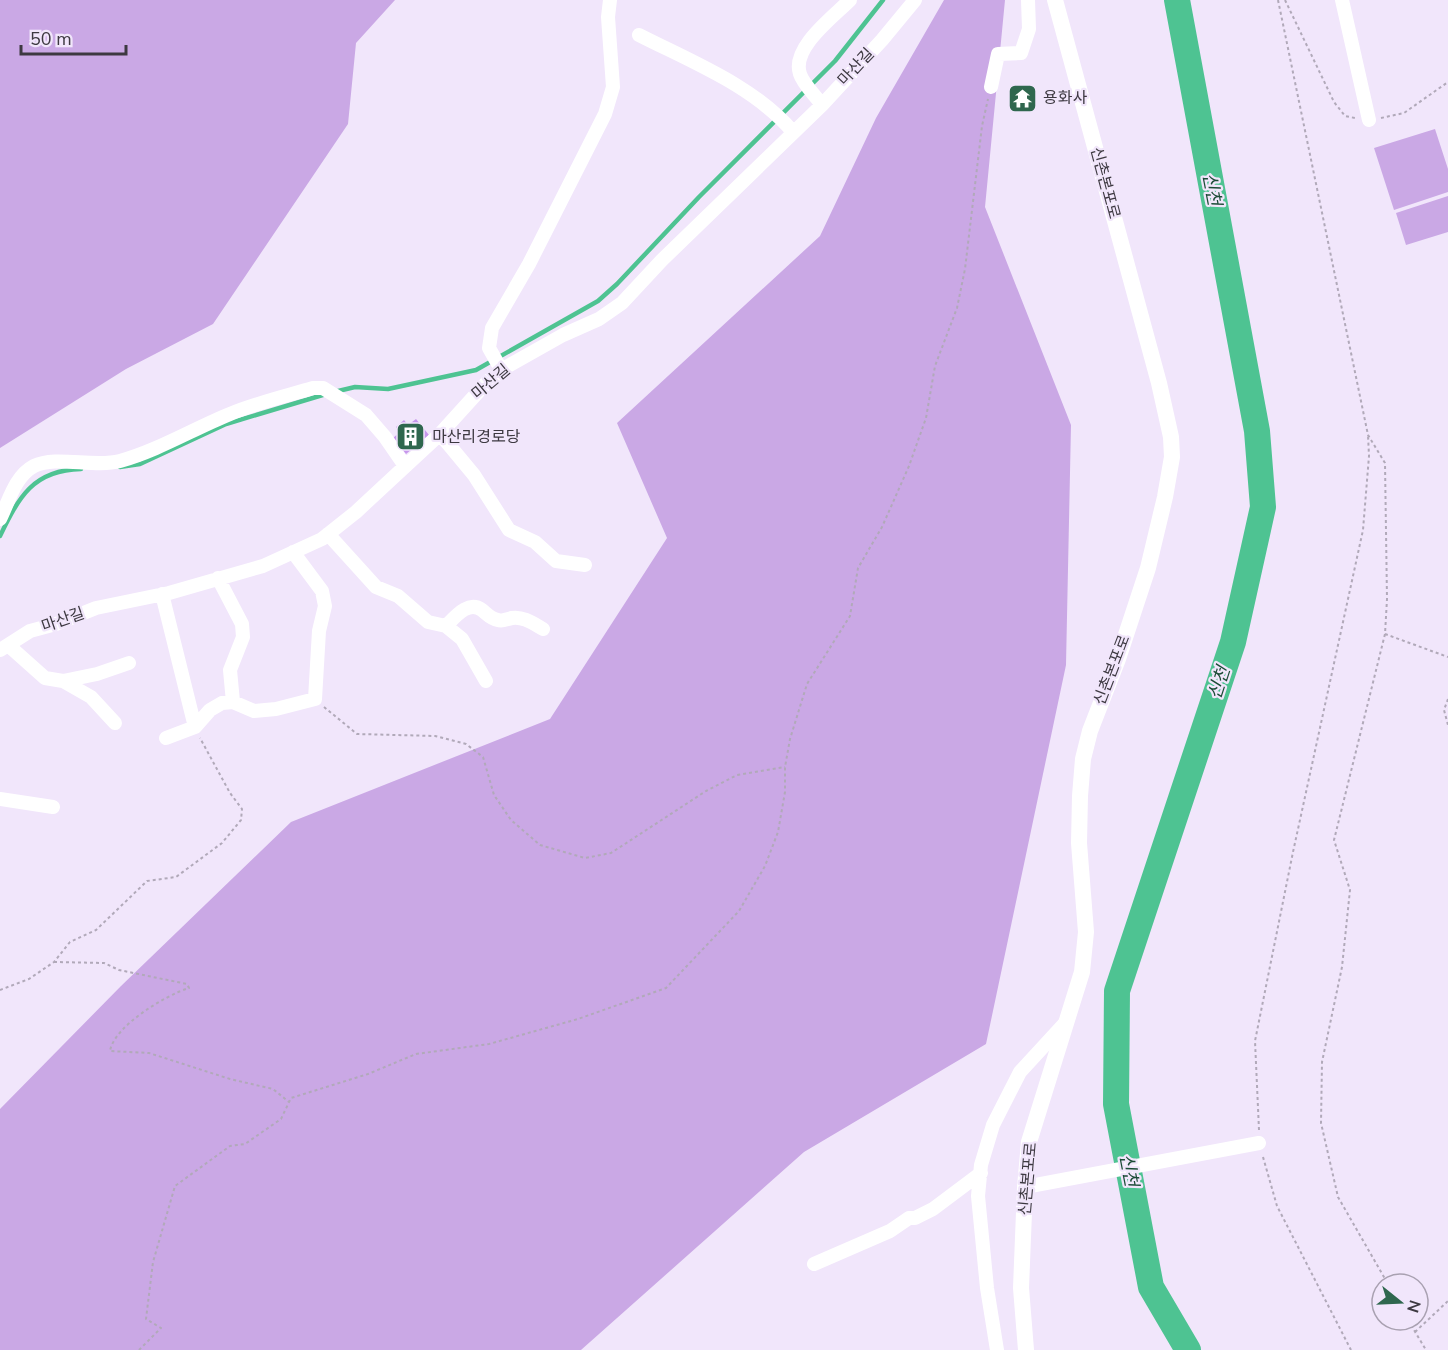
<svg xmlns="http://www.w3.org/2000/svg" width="1448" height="1350" font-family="'Nunito Sans','Noto Sans KR',sans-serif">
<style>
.green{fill:#caa8e5}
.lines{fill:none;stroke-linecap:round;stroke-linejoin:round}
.stream{stroke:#4ec392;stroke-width:4.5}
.river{stroke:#4ec392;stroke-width:26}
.building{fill:#c797ec}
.path{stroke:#b1a9b9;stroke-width:2;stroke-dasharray:3 3;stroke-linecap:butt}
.minor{stroke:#fff;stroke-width:14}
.major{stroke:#fff;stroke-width:16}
.labels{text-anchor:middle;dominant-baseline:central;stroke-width:4.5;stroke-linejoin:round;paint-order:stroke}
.street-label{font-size:16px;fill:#3d3941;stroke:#f1e6fb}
.poi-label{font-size:16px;fill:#3d3941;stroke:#f1e6fb;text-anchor:start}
.water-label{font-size:18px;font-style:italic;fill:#1b4b36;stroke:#f1e6fb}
</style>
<rect width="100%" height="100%" fill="#f1e6fb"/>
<path class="green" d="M0 0H395L356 43 348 124 213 324 126 369 0 448Z
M944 0H1005L985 207 1071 425 1066 665 986 1044 804 1152 581 1350H0V1109L121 986 291 822 550 719 667 538 617 423 820 236 876 118Z
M1435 129 1448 169V192L1394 210 1374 148Z
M1448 196V232L1406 245 1396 213Z"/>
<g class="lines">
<path class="stream" d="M334 392 355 387 388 389 476 370 598 301 617 284 699 197 835 61 883 0
M120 467 140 464 226 424 326 394
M0 536C19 497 33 470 81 469"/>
<path class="river" d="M1177 0 1257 431 1263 507 1233 642 1117 991 1116 1104 1151 1287 1188 1350"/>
</g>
<path class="building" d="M416 419 429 435 406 454 393 438 400 432 396 427 404 420 408 425Z"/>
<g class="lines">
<path class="path" d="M1278 0 1368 435 1385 463 1387 599 1385 634 1448 657
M1285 0 1334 102 1345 116 1355 118
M1381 118 1404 113 1448 82
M1385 634 1334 840 1350 890 1342 967 1322 1062 1321 1123 1338 1197 1388 1284
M1448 699 1444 710 1448 725
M324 707 357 734 435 736 466 744 483 757 494 795 511 820 540 845 585 858 611 853 706 791 737 775 785 767
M54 962 104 963 119 970 187 984 189 988C166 995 114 1026 110 1051L149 1053 230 1079 273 1089 289 1102
M0 990 29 979 54 962 70 942 96 930 147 881 176 877 222 843 241 820 242 809 230 793 200 738
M1259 1130 1255 1041 1293 852 1363 530 1369 456 1368 435
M1263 1157 1277 1206 1351 1350
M1408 1320 1426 1350
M1415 1332 1448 1301
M139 1350 161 1328 146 1319 153 1262 175 1186 230 1146 245 1144 281 1119 291 1098 368 1074 416 1054 489 1044 578 1019 666 988 739 911 765 866 778 832 785 792V767L790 739 807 684 850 616 858 568 882 527 909 466 926 418 935 366 957 308 965 269 982 126 988 99"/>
<path class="minor" d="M1342 0 1369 120
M639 35C692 62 754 86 793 132
M991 87 998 54 1021 53 1029 29 1028 0
M822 105C816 96 803 84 800 74 791 48 833 17 850 0
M502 371 489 348 492 328 529 264 605 114 613 87 608 17 610 0
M440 434 474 475 509 530 535 542 556 561 585 565
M0 519C9 501 15 476 34 466 56 455 94 468 120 461 159 450 193 429 230 414 256 403 286 396 313 388H323L366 415 385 437 405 466
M328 534 376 587 398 596 428 622 446 626 462 639 486 681
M218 578 242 624 243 637 230 670 233 702
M162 594 195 727
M446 626C455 617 468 600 482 610 487 614 491 619 498 620 503 622 506 619 512 618 523 616 534 624 543 629
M8 645 45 678 63 681 91 697 115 723
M0 650 30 631 56 624 96 608 169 593 263 566 322 539 356 512 440 434 488 381 508 366 563 335 599 319 622 303 662 260 822 105 882 40 915 0
M63 681 97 674 129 663
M166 738 195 727 210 710 222 703 233 702 254 711 276 709 315 699 319 631 325 606 322 591 293 552
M0 799 53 807
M1025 1187 1259 1143
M814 1264 890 1231 909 1218H915L933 1209 981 1173
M997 1350 987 1288 978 1196 981 1165 993 1125 1020 1072 1066 1022"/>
<path class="major" d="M1026 1350 1021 1288 1025 1187 1029 1142 1082 972 1086 932 1079 843 1080 796 1083 759 1090 731 1118 659 1148 568 1165 497 1172 457 1171 437 1159 383 1055 0"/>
</g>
<defs>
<symbol id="temple-square" viewBox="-11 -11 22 22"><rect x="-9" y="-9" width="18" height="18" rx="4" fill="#2f674e" stroke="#f1e6fb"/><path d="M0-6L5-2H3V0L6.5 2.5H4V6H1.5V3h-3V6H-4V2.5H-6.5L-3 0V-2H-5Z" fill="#fff"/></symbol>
<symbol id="building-square" viewBox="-11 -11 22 22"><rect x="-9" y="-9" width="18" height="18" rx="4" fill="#2f674e" stroke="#f1e6fb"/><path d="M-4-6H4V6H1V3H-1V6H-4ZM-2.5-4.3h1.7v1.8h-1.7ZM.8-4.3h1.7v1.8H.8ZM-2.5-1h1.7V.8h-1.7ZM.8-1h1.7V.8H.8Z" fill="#fff"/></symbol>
</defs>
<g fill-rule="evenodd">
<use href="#temple-square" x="1006" y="82" width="33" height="33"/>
<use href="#building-square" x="394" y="420" width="33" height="33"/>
</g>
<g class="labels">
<g class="street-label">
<text transform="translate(856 67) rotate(-47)">마산길</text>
<text transform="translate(1105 183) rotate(75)">신촌본포로</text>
<text transform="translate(491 382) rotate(-40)">마산길</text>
<text transform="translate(63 620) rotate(-19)">마산길</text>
<text transform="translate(1112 670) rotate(-69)">신촌본포로</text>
<text transform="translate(1028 1179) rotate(-85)">신촌본포로</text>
</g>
<g class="poi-label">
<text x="1043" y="98">용화사</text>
<text x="432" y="437">마산리경로당</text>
</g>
<g class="water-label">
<text transform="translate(1212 189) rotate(79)">신천</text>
<text transform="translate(1219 683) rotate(-72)">신천</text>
<text transform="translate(1129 1170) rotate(79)">신천</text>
</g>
</g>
<g transform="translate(1400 1302) rotate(108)"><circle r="28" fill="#f1e6fb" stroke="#a9a1b1" stroke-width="1.5"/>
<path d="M0-4.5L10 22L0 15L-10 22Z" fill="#2f674e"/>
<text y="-9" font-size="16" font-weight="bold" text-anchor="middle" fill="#3d3941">N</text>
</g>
<path d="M21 45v9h105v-9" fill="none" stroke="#3d3941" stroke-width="3"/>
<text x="30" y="45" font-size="18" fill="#3d3941" stroke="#f1e6fb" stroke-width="4.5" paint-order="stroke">50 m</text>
</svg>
